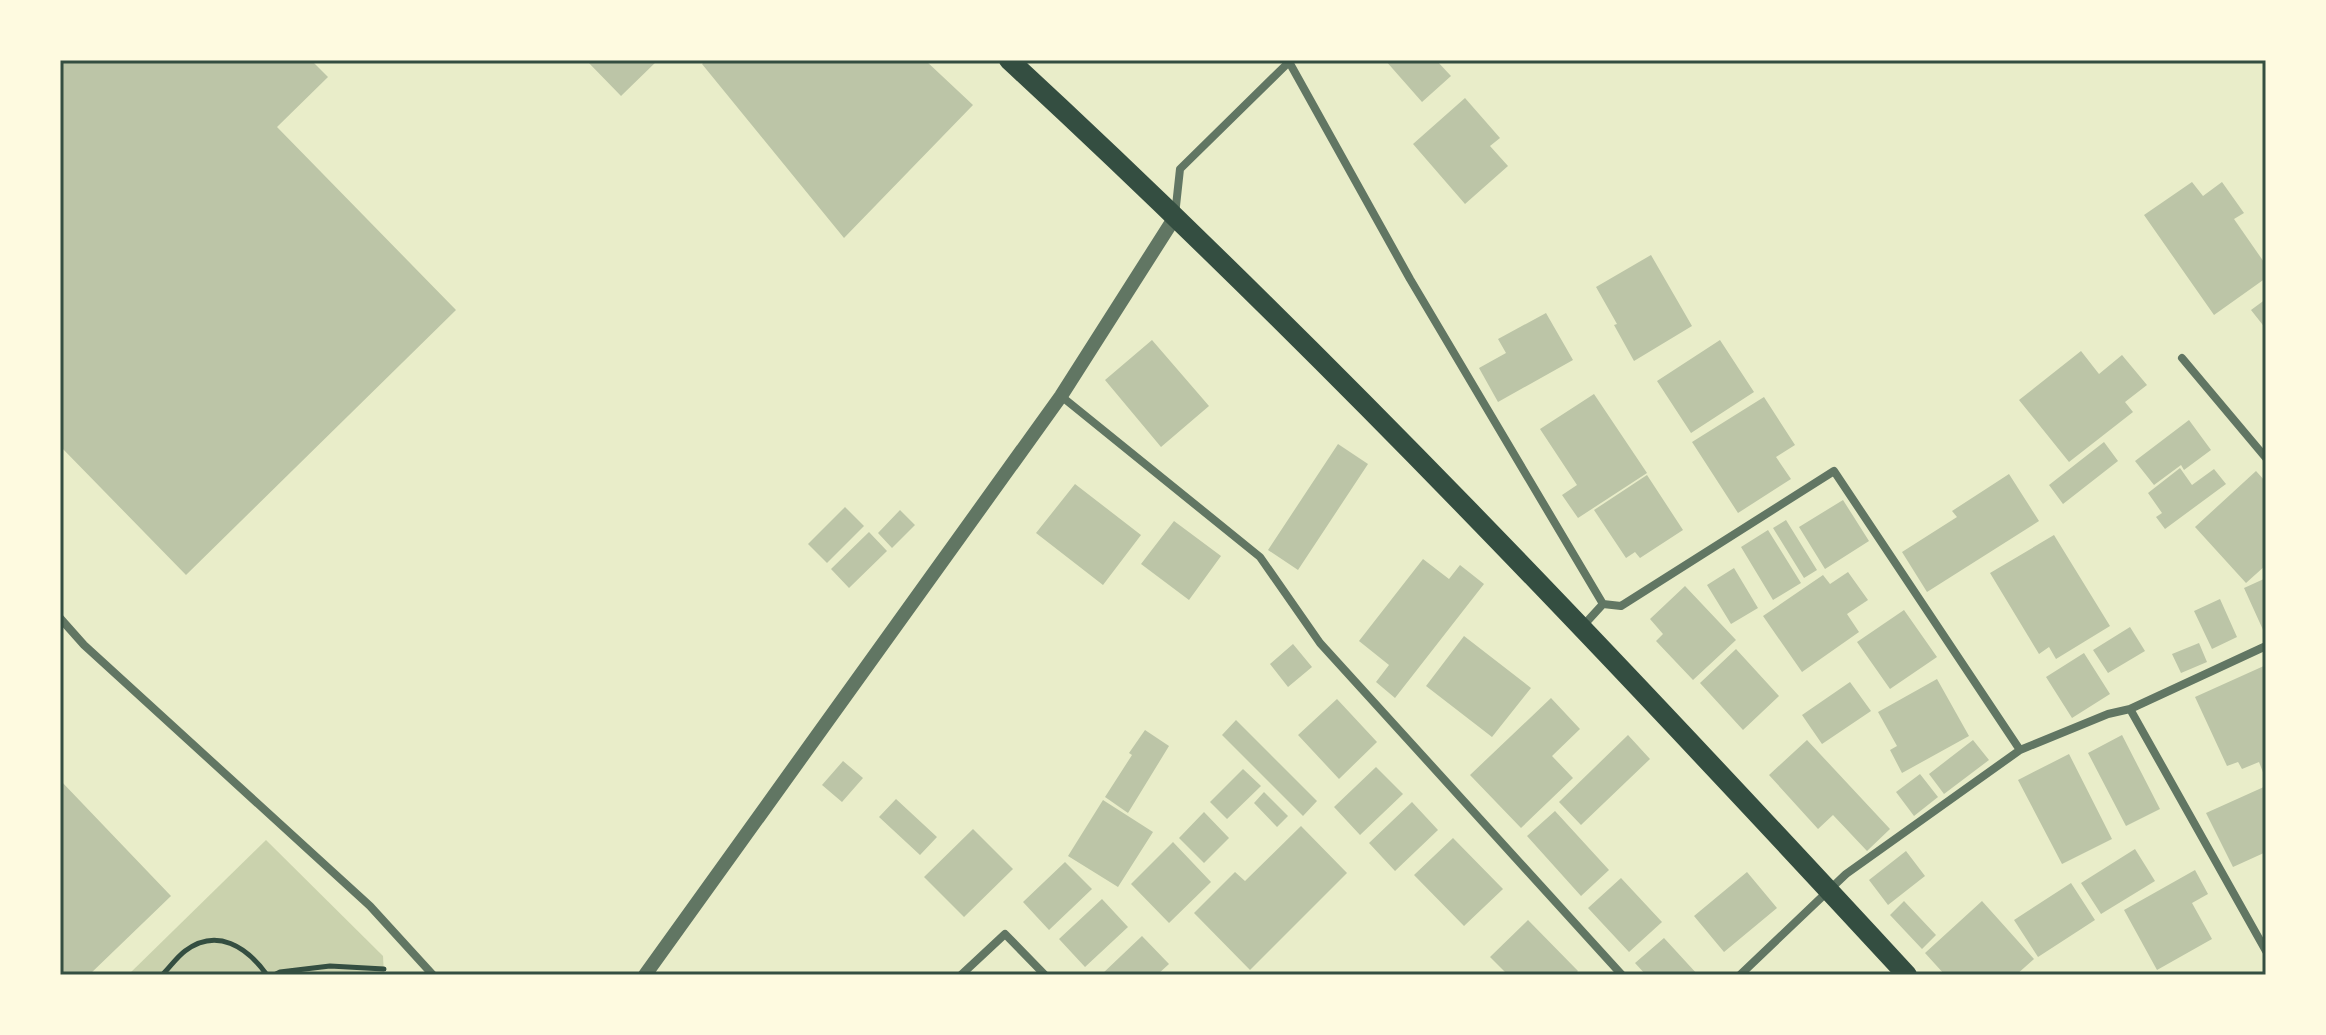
<svg xmlns="http://www.w3.org/2000/svg" width="2326" height="1035" font-family="'Noto Serif',serif">
<style>
.green{fill:#cad2ad}
.building{fill:#bcc5a7}
.lines{fill:none;stroke-linecap:round;stroke-linejoin:round}
.path{stroke:#344e41;stroke-width:5}
.minor{stroke:#617663;stroke-width:8}
.tertiary{stroke:#617663;stroke-width:14}
.primary{stroke:#344e41;stroke-width:20}
.neatline{fill:none;stroke:#344e41;stroke-width:3}
</style>
<rect width="100%" height="100%" fill="#e9edc9"/>
<path class="green" d="M266 840 383 956 384 975H128Z"/>
<path class="building" d="M60 60H311L328 77 277 127 456 310 186 575 60 446Z
M586 60H658L621 96Z
M706 60H925L973 105 844 238 702 64Z
M1385 60H1436L1451 76 1422 102Z
M1465 98 1500 138 1490 146 1508 166 1465 204 1413 144Z
M2192 182 2203 196 2222 182 2244 213 2234 219 2266 265V278L2214 315 2144 215Z
M1651 255 1692 326 1634 361 1614 325 1617 324 1596 287Z
M2266 299V329L2251 310Z
M1546 313 1573 360 1498 402 1479 368 1506 353 1498 339Z
M1152 340 1209 406 1161 447 1105 380Z
M1720 340 1754 392 1691 433 1657 381Z
M2081 351 2099 374 2122 355 2147 385 2125 402 2133 412 2069 462 2019 400Z
M1594 394 1647 473 1578 518 1562 495 1577 485 1540 429Z
M1764 397 1795 445 1776 457 1791 479 1738 513 1692 442Z
M2189 420 2211 450 2184 470 2181 465 2154 485 2135 461Z
M2104 442 2118 461 2063 504 2049 485Z
M1338 444 1368 464 1298 570 1268 550Z
M2180 468 2192 485 2214 469 2226 484 2165 529 2156 517 2162 513 2148 493Z
M2256 471 2266 482V565L2246 583 2195 527Z
M2009 474 2039 521 1927 592 1902 552 1957 517 1952 511Z
M1647 475 1683 530 1640 558 1635 552 1626 558 1594 510Z
M1075 484 1141 535 1103 585 1036 533Z
M1843 500 1869 541 1825 569 1799 527Z
M845 507 864 526 827 563 808 544Z
M900 510 915 525 892 548 878 533Z
M1786 520 1817 570 1804 578 1773 528Z
M1174 521 1221 556 1189 600 1141 564Z
M1768 530 1801 583 1773 600 1741 547Z
M869 532 887 551 849 588 831 569Z
M2054 535 2110 626 2056 659 2049 647 2039 654 1990 573Z
M1423 559 1449 579 1460 565 1484 584 1395 698 1376 682 1389 665 1359 641Z
M1734 568 1758 608 1731 624 1707 585Z
M1848 572 1868 600 1847 614 1859 632 1802 672 1763 616 1823 575 1830 584Z
M2266 578V631L2264 632 2244 588Z
M1685 586 1736 640 1693 680 1656 641 1663 634 1650 619Z
M2220 599 2237 637 2212 649 2194 611Z
M1904 610 1937 657 1890 689 1857 642Z
M2130 627 2145 651 2108 673 2093 650Z
M1464 636 1531 688 1492 737 1426 686Z
M2199 643 2207 662 2181 673 2172 654Z
M1293 644 1312 667 1288 687 1270 664Z
M1736 649 1779 696 1743 730 1700 683Z
M2084 653 2110 694 2072 718 2046 677Z
M2266 665V780L2259 762 2242 769 2238 762 2227 766 2195 697Z
M1937 679 1969 736 1902 773 1890 750 1897 746 1878 712Z
M1850 682 1871 711 1822 744 1802 715Z
M1551 698 1580 729 1552 756 1573 778 1521 828 1470 775Z
M1337 699 1377 742 1339 779 1298 735Z
M1236 720 1317 801 1303 816 1222 735Z
M1145 730 1169 746 1128 813 1105 797 1132 755 1129 753Z
M1628 735 1650 759 1581 825 1559 802Z
M2122 735 2160 809 2126 826 2088 753Z
M1807 740 1890 829 1867 851 1833 815 1818 829 1769 775Z
M1973 740 1989 760 1944 794 1929 774Z
M2069 754 2112 839 2062 864 2018 780Z
M843 761 863 778 842 802 822 785Z
M1376 767 1403 794 1360 835 1334 807Z
M1243 769 1261 786 1227 819 1210 802Z
M1920 774 1938 797 1914 816 1896 792Z
M60 780 171 896 89 975H60Z
M2266 786V852L2233 867 2206 813Z
M1264 792 1288 816 1277 827 1254 803Z
M896 799 937 837 920 855 879 817Z
M1103 800 1153 832 1118 887 1068 856Z
M1412 802 1438 830 1395 871 1369 843Z
M1555 811 1609 870 1581 896 1527 836Z
M1204 812 1229 838 1204 863 1179 838Z
M1301 826 1347 873 1250 970 1194 913 1235 872 1245 881Z
M973 829 1013 869 964 917 924 877Z
M1453 838 1503 889 1464 926 1414 875Z
M1173 842 1211 882 1169 923 1131 884Z
M2135 849 2155 881 2101 914 2081 883Z
M1906 851 1925 876 1888 905 1869 880Z
M1065 862 1092 889 1049 930 1023 902Z
M2195 870 2208 894 2192 903 2212 939 2157 970 2124 910Z
M1747 872 1777 908 1724 952 1694 916Z
M1621 878 1662 922 1629 952 1588 908Z
M2071 883 2095 920 2038 957 2014 920Z
M1102 899 1128 927 1085 967 1059 939Z
M1904 901 1936 935 1922 949 1890 915Z
M1982 901 2034 959 2016 975H1945L1925 953Z
M1528 920 1578 971 1574 975H1508L1490 957Z
M1142 936 1169 964 1157 975H1101Z
M1664 938 1698 975H1646L1635 963Z"/>
<g class="lines">
<path class="path" d="M162 975C170 967 177 957 185 951 217 927 247 947 267 975
M274 975 280 972 330 966 384 969"/>
<path class="minor" d="M1288 60 1410 279 1603 604
M1175 215 1180 169 1289 62
M2182 358 2266 458
M1061 396 1260 557 1320 643 1622 975
M1603 604 1621 606 1834 471 2020 750
M60 618 84 645 370 906 433 975
M1582 627 1603 604
M2130 709 2266 646
M961 975 1005 934 1045 975
M1740 975 1846 874 2020 750 2108 714 2130 709 2266 951"/>
<path class="tertiary" d="M645 975 1061 396 1175 217"/>
<path class="primary" d="M1009 60C1323 350 1617 661 1907 975"/>
</g>
<rect width="2326" height="1035" fill="none" stroke="#fefae0" stroke-width="124"/>
<rect x="62" y="62" width="2202" height="911" class="neatline"/>
</svg>
